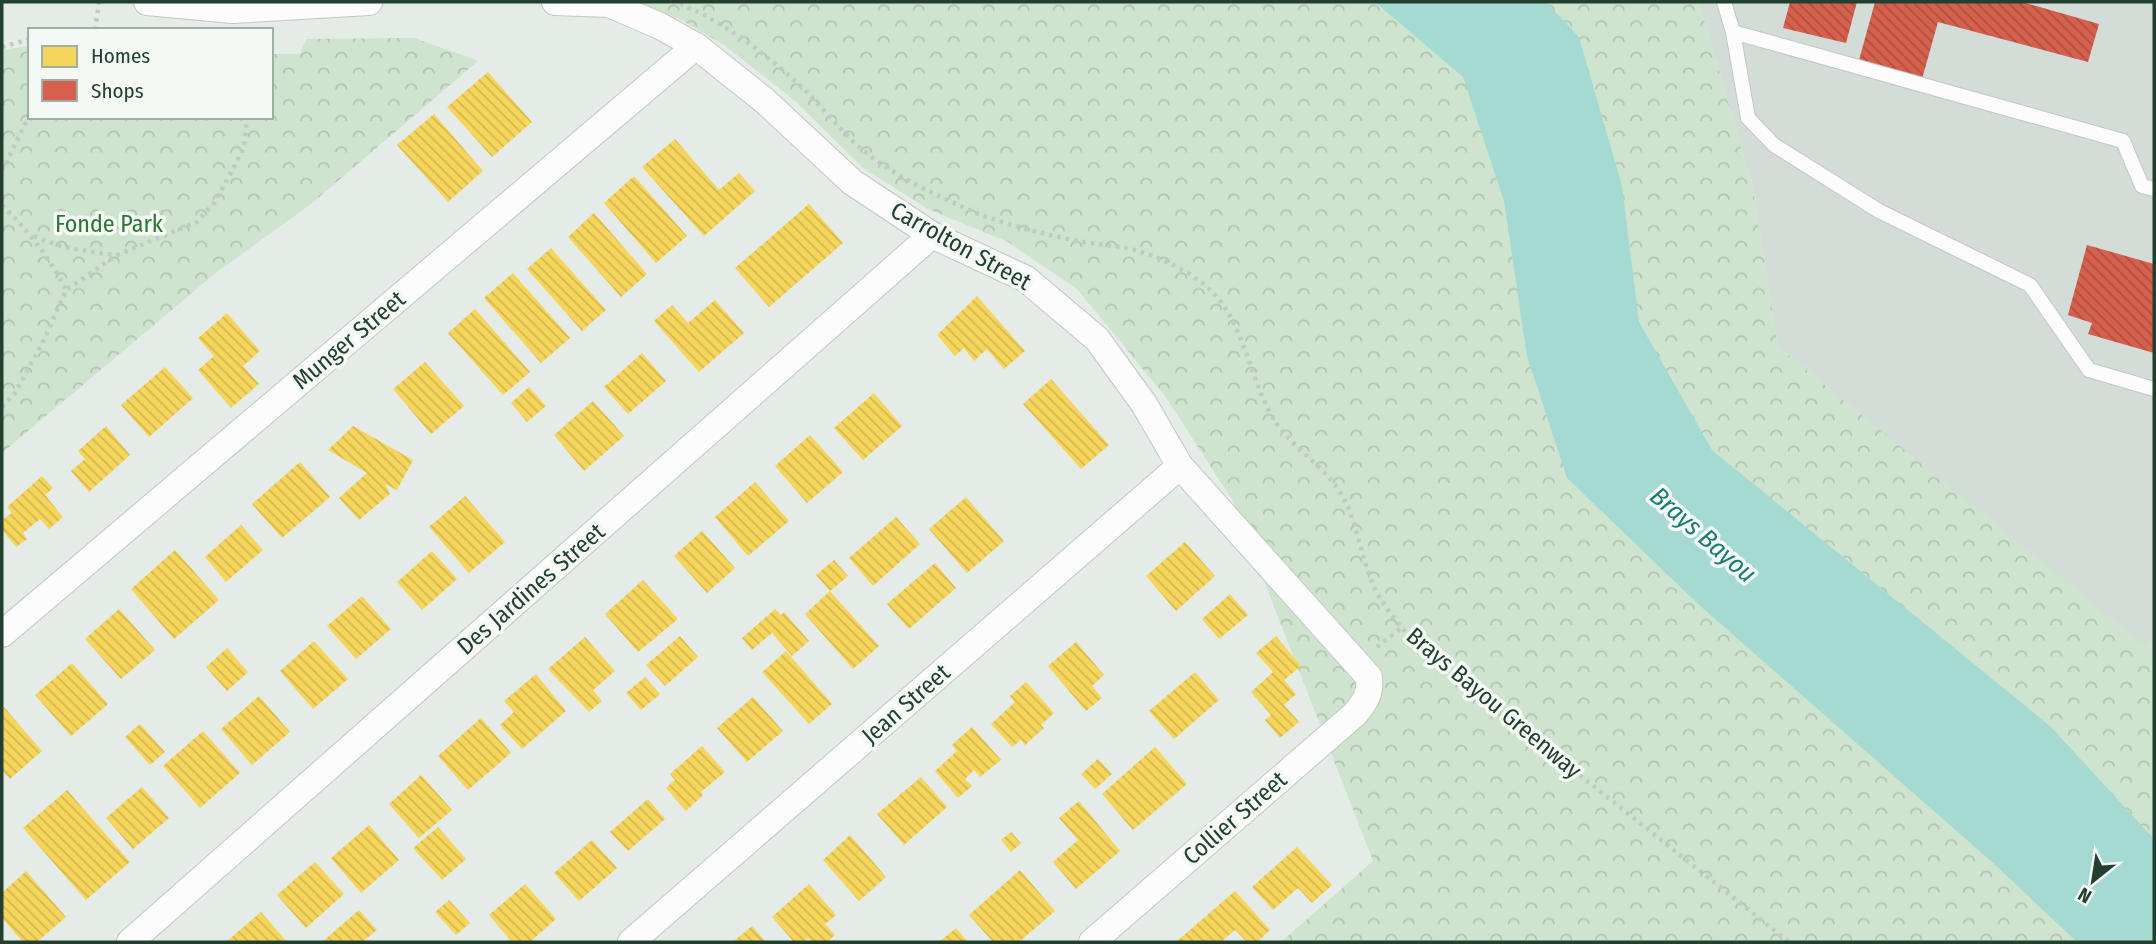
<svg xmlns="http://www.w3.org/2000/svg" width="2156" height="944" font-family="'Fira Sans Condensed',sans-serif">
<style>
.built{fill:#d3dcd6}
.park{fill:url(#park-crowns)}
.water{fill:#a5dad3}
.homes{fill:url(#homes-back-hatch)}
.shops{fill:url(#shops-back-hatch)}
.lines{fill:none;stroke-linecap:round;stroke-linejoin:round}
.service-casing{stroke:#c2c8c4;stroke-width:16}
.minor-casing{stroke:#c2c8c4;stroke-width:28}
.path{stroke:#c1cbc5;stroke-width:4.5;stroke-dasharray:3.5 5;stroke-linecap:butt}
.service{stroke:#fbfcfb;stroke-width:14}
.minor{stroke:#fbfcfb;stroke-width:26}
.labels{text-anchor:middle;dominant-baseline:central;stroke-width:7;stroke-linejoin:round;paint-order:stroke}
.park-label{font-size:24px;fill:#2c7734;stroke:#f4f9f5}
.street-label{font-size:24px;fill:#223f2f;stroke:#f4f9f5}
.water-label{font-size:26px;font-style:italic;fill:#1b7c72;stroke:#f4f9f5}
</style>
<defs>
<pattern id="park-crowns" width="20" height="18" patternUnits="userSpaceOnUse" patternTransform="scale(1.75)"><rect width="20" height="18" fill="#cee4cf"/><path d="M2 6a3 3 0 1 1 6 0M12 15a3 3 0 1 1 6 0" fill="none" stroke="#b1c5b2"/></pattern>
<pattern id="homes-back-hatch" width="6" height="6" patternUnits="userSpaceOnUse" patternTransform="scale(1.75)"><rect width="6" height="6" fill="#f6d55c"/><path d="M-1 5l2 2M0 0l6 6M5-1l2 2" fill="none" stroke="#d3b850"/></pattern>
<pattern id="shops-back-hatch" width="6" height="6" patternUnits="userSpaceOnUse" patternTransform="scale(1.75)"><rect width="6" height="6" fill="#d6604d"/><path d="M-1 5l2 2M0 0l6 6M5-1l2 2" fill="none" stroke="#ad5140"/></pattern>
</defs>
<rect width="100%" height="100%" fill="#e5ebe7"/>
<path class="built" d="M1699 2H2154V636L2145 647 1778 347 1752 185Z"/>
<path class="park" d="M635 2H1699L1752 185 1778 347 2145 646 2154 636V942H1281L1373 861 1233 501 1165 396 1077 289 1008 242 928 209 863 168 795 101 724 45 678 18Z
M415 38 478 61 311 204 217 272 2 453V50L30 46V117H271V54H300L306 39Z"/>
<path class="water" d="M1375 2H1546L1579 37 1622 186 1639 322 1712 450 2051 727 2154 839V942H2077L1992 862 1698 604 1567 478 1527 356 1504 201 1463 77Z"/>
<path class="homes" d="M488 72 532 122 492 157 447 107Z
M434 114 483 171 448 202 397 145Z
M675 139 719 190 739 173 755 191 704 236 642 167Z
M634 176 687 236 656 263 604 203Z
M809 204 843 243 769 307 735 268Z
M594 213 647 274 621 297 568 237Z
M551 248 606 310 582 331 527 269Z
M513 273 570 338 541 363 484 298Z
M977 296 1025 351 1004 369 987 349 974 361 964 348 955 356 937 335Z
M715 300 744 333 699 372 654 321 672 305 688 323Z
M475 309 530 372 503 395 448 333Z
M227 313 260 351 243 366 259 384 231 408 198 370 214 356 198 338Z
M642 353 666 381 628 414 604 387Z
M425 362 464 406 431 434 393 389Z
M165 367 193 398 149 437 121 405Z
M1051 379 1109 445 1081 469 1023 404Z
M529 387 546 406 527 422 511 403Z
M874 393 902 426 863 460 834 428Z
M593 401 624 436 584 471 554 435Z
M106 426 130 455 89 492 71 471 85 459 78 451Z
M353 426 413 460 397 490 385 484 390 494 359 520 339 498 367 473 328 450Z
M810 435 843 472 807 503 775 466Z
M300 462 330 497 282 538 252 504Z
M42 476 53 488 45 495 63 517 49 529 40 519 23 533 27 539 16 547 2 530V520L12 513 7 507Z
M755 482 789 521 748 556 715 517Z
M465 496 505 542 469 573 429 527Z
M966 497 1004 541 967 573 929 529Z
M896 517 920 544 873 586 849 558Z
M241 525 263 550 226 582 205 557Z
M702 531 735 568 707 593 674 556Z
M1185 542 1215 576 1176 611 1146 576Z
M175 550 219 600 174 639 131 589Z
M432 551 457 579 422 610 397 582Z
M834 560 848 576 830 591 816 575Z
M935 563 956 588 909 629 887 604Z
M643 580 678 619 638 652 605 614Z
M830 591 879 646 853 669 805 614Z
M1230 594 1248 615 1219 639 1202 619Z
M362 596 391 629 356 659 327 626Z
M119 609 155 650 121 679 85 639Z
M775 609 781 615 784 612 809 641 792 656 772 633 752 650 742 638Z
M680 636 698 657 665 686 646 665Z
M1276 636 1301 666 1284 680 1296 694 1284 705 1299 722 1280 738 1265 720 1271 715 1251 692 1273 672 1256 653Z
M585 637 615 671 593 690 602 701 589 712 548 669Z
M314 641 348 679 313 709 280 671Z
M1076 642 1104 675 1092 686 1102 698 1086 711 1048 666Z
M227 648 248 672 227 691 206 667Z
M786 651 832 704 809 724 762 672Z
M72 663 108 704 71 736 35 695Z
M1195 672 1219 700 1174 739 1149 711Z
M536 674 566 711 522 749 500 725 514 712 504 701Z
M645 677 660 694 641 710 626 693Z
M1026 682 1054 713 1041 725 1044 728 1025 745 1021 740 1012 747 991 724 1015 702 1010 696Z
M259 696 290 732 252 765 221 729Z
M753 697 783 731 747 762 717 728Z
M4 707 42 751 10 779 2 770V709Z
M481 718 511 753 468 790 438 756Z
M140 724 165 752 150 765 125 737Z
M972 727 1001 760 980 777 974 770 965 779 972 786 958 798 935 771 957 751 952 745Z
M203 731 240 773 200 808 163 766Z
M702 746 725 772 701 792 703 795 686 811 666 788 675 780 670 774Z
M1155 747 1187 784 1133 830 1102 794Z
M1098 759 1112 774 1095 789 1081 774Z
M421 775 452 810 419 838 389 804Z
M921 777 947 807 904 845 877 814Z
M142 787 169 818 133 849 106 818Z
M67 790 130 862 86 900 23 828Z
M648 799 665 819 628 851 610 832Z
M1079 801 1120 851 1076 889 1053 862 1078 840 1059 818Z
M369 825 399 860 361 893 331 858Z
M438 827 466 859 442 880 413 848Z
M1011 832 1021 843 1011 852 1001 840Z
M850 835 886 877 859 901 823 860Z
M592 840 617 868 579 901 554 873Z
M1297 847 1332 885 1312 903 1298 888 1273 910 1252 887Z
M315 862 344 894 306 928 277 895Z
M1020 870 1055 911 1019 942H993L969 915Z
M26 871 66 917 37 942H23L2 918V893Z
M525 884 556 919 530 942H512L489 915Z
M809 884 836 915 825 924 835 935 827 942H812L808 938 804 942H794L772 917Z
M1235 891 1270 930 1257 942H1247L1235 930 1221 942H1176Z
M449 900 470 923 456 935 435 912Z
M359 910 377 930 362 942H322Z
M261 912 287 942H226Z
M752 926 766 942H733Z
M956 928 968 942H939Z"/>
<path class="shops" d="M1790 2H1857L1846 43 1783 28Z
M1875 2H2022L2099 24 2088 62 1938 22 1922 79 1859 60Z
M2087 245 2154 264V353L2088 334 2092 323 2068 315Z"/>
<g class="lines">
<defs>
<path id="service" d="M1724 2 1733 32 1748 118 1774 145 1879 211 2030 285 2089 370 2154 389
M1733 32 2123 141 2142 186 2154 189"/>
<path id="minor" d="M147 2 233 10 369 2
M555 2 609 4 660 26 696 46 765 101 852 182 932 235 1026 279 1097 339 1144 404 1180 466 1369 677C1371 693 1365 702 1355 714L1092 942
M2 634 696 46
M130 942 932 235
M631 942 1180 466"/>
</defs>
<use href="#service" class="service-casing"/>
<use href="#minor" class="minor-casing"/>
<path class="path" d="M680 4C719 19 763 52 794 80 817 100 835 125 857 145 888 173 933 194 972 211 1006 225 1042 234 1078 241 1099 245 1121 245 1141 252 1167 260 1201 277 1218 298 1246 332 1250 380 1273 418 1291 448 1326 466 1343 497 1358 525 1361 558 1374 587 1387 613 1406 634 1427 653L1789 942
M95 30 99 2
M2 47 30 39
M2 171 30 114
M2 205C28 231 49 256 66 290
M34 236C61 248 87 252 117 255
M2 407 15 393 45 338 66 290 117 255 197 222 215 202 244 148 247 117
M1377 647 1401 628"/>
<use href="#service" class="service"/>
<use href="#minor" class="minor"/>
</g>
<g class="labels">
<g class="park-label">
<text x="109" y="224">Fonde Park</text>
</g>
<g class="street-label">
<text transform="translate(961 246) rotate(29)">Carrolton Street</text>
<text transform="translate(349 340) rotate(-40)">Munger Street</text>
<text transform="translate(531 589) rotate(-41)">Des Jardines Street</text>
<text transform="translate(1494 703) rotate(40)">Brays Bayou Greenway</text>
<text transform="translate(906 704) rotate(-41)">Jean Street</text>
<text transform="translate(1235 818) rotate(-41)">Collier Street</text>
</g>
<g class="water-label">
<text transform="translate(1703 535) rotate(41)">Brays Bayou</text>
</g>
</g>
<rect width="2156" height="944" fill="none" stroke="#223f2f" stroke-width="7"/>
<rect x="28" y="28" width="245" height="91" fill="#f4f9f5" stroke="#a0afa6" stroke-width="2"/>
<rect x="42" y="46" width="35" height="21" fill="#f6d55c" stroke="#a0afa6" stroke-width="2"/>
<text x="91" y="63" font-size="21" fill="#223f2f">Homes</text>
<rect x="42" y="80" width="35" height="21" fill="#d6604d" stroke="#a0afa6" stroke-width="2"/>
<text x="91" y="98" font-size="21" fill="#223f2f">Shops</text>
<g transform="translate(2093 881) rotate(210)" stroke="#f4f9f5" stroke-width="5" paint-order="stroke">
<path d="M0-5L12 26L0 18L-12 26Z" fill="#223f2f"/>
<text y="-10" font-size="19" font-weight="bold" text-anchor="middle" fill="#223f2f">N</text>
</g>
</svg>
